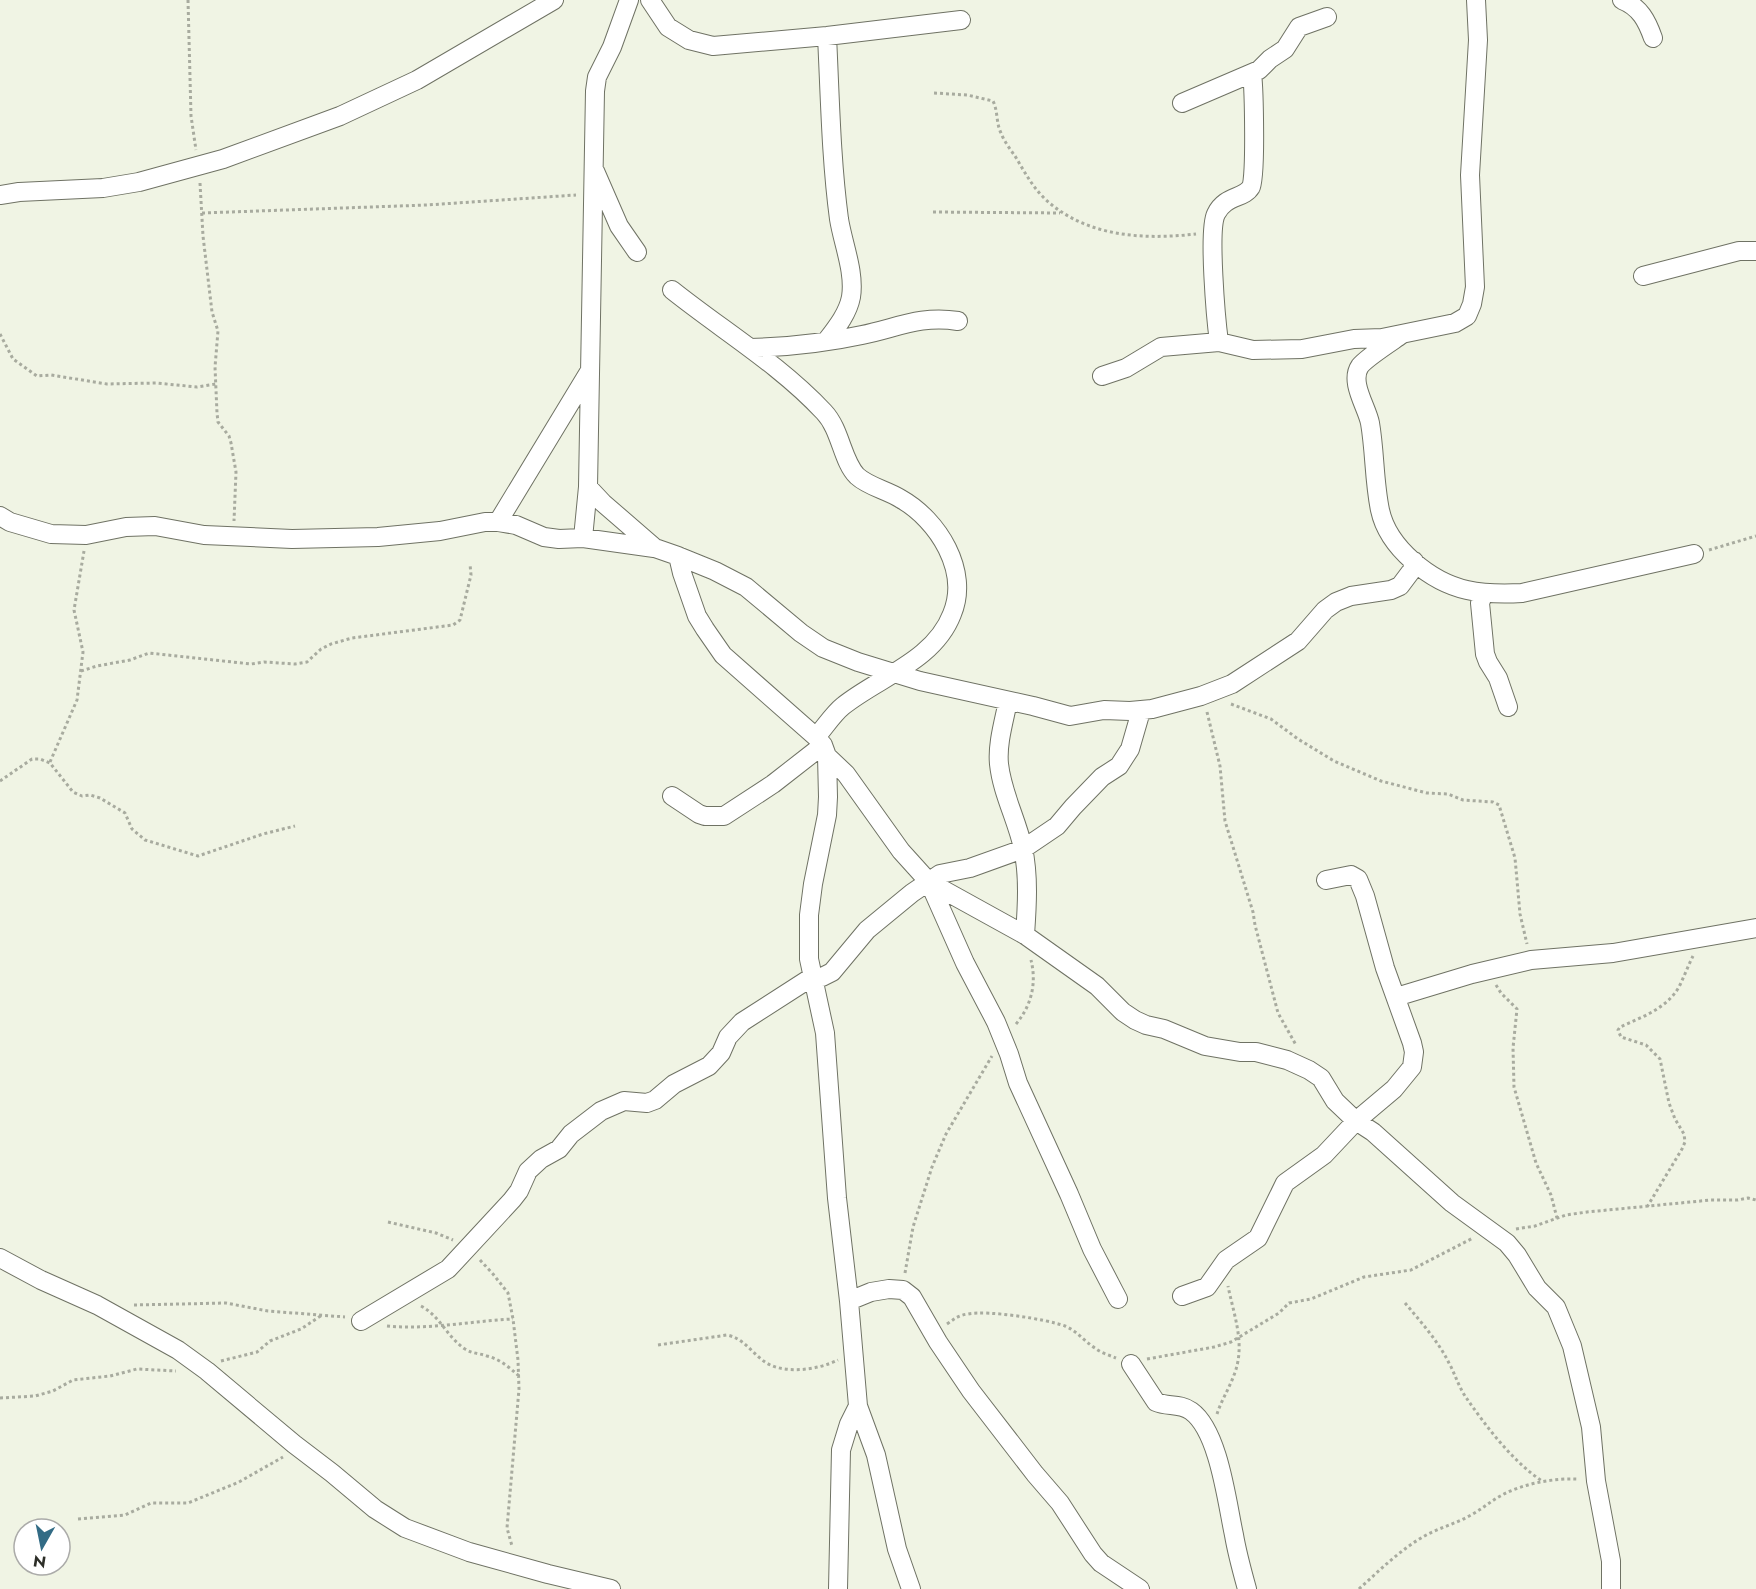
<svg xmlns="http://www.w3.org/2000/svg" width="1756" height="1589" font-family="Jost,sans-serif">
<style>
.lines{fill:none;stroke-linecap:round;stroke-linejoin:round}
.street-casing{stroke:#6f7264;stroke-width:20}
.path{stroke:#a8ab9f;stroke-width:3;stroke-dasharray:3 3;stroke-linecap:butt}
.street{stroke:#fff;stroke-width:18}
</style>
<rect width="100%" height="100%" fill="#f0f4e4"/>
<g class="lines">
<defs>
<path id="street" d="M629 0 612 47 597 77 595 91 588 487 603 503 655 548 678 556 682 573 697 616 705 629 723 655 816 737 823 745 827 756 828 797 827 815 813 884 809 915V959L825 1033 837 1198 849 1301 858 1406 876 1455 897 1549 911 1589
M650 0 668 27 689 40 713 46 827 36 961 20
M1622 0C1640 7 1647 21 1653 38
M1252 74C1254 88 1256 180 1251 187 1244 199 1225 195 1216 214 1208 230 1216 320 1219 342L1253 350 1302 349 1354 339 1382 338 1455 323 1467 316 1472 304 1475 287 1470 175 1478 40 1476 0
M1182 103 1259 70 1270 59 1285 49 1299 27 1327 17
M595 171 619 226 637 252
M0 195 19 192 103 188 139 182 223 159 340 116 417 80 554 0
M1643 276 1739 251H1756
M672 290C722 330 779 364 824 412 841 430 842 461 857 476 869 487 887 490 901 499 938 520 970 571 952 614 934 661 879 677 843 706 833 714 825 727 816 737
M1401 335C1391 342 1366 358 1360 366 1349 382 1367 407 1370 423 1375 452 1374 481 1380 510 1388 548 1431 582 1467 590 1485 594 1504 594 1522 593L1694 554
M827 340C837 327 848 313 851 297 855 272 843 244 839 219 831 159 830 97 827 36
M750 348C788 347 825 343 862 335 897 328 920 315 958 321
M1102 376 1126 368 1161 347 1219 342
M0 516 10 522 51 534 86 535 126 527 155 526 204 535 292 539 378 537 440 531 485 522H498L516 525 544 537 559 539 583 538 654 548
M498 522 589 372
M583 538 588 487
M678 556 715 571 746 587 801 633 823 648 858 662 920 681 1033 706 1070 716 1104 710 1130 711 1152 709 1201 696 1232 684 1298 641 1325 610 1336 602 1351 596 1391 590 1400 586 1412 570 1414 561
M1484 593 1480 603 1485 654 1488 662 1498 678 1508 707
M1008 701C1004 721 997 744 999 764 1002 793 1017 820 1023 848 1029 876 1027 907 1025 935
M827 756 846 774 901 851 929 882 1025 935 1097 986 1123 1012 1135 1020 1146 1025 1164 1029 1205 1046 1240 1052H1256L1287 1060 1309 1070 1321 1078 1335 1101 1356 1121 1373 1132 1452 1203 1507 1243 1517 1255 1537 1288 1556 1307 1572 1346 1591 1427 1596 1481 1611 1561V1589
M672 796 699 814 705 816H724L773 784 823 745
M929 882 965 963 996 1022 1009 1054 1018 1083 1069 1194 1092 1249 1118 1299
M1396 997 1472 974 1531 960 1613 953 1756 928
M0 1258 41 1280 97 1305 178 1350 207 1371 294 1444 332 1473 375 1509 405 1528 469 1552 548 1574 611 1589
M1182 1296 1207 1287 1226 1260 1258 1238 1285 1183 1324 1155 1356 1121 1394 1089 1412 1067 1414 1052 1412 1043 1385 968 1365 896 1358 879 1351 875 1326 880
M849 1301 871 1292 889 1289 903 1290 912 1297 938 1342 971 1391 1035 1474 1060 1503 1093 1554 1101 1563 1140 1589
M361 1321 448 1269 512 1200 519 1191 528 1171 541 1159 559 1149 571 1134 601 1111 624 1101 647 1103 655 1100 674 1084 709 1066 721 1053 728 1037 742 1022 812 977H822L832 972 867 930 912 893 940 874 970 868 1023 849 1057 826 1073 807 1102 777 1119 766 1130 749 1141 711
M1131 1364 1156 1402C1167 1407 1180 1403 1191 1411 1219 1431 1227 1503 1234 1535 1237 1553 1242 1571 1247 1589
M838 1589 841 1450 849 1424 858 1406"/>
</defs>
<use href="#street" class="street-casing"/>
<path class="path" d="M188 0 191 116 196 150
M934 93 967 95 993 101C998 111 996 123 1001 133 1004 141 1010 149 1015 156 1024 171 1032 186 1044 198 1085 237 1143 240 1196 234
M200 183 203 236 212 312 218 331 215 367 217 413 218 422 229 436 231 443 236 472 234 521
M933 212 1060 213
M202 213 427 205 576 195
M0 334 13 359 37 376 51 375 107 384 156 383 197 387 216 384
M1709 550 1756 536
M81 671 97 666 130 660 149 653 251 664 264 662 295 664 307 662 321 649 331 644 352 638 453 625 460 620 471 575 470 564
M1231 704 1271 719 1298 739 1334 761 1381 781 1427 793 1448 794 1463 800 1493 802 1499 805 1515 858 1520 914 1527 944
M1207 712 1220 766 1225 821 1253 912 1255 925 1278 1013 1296 1045
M50 762 77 700 83 652 74 610 84 551
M0 781 32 759H40L50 763 73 792 82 796 90 795 100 798 125 813 132 829 145 840 198 856 263 834 295 826
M1496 985 1501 993 1517 1009 1513 1048 1514 1087 1536 1163 1551 1195 1557 1218
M1016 1024C1031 1006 1037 984 1031 960
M1647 1207 1682 1149 1685 1142 1684 1134 1675 1119 1669 1103 1660 1059 1646 1045 1621 1037 1618 1030 1620 1027C1642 1017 1666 1009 1679 987 1684 977 1688 966 1693 956
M388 1222 436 1233 453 1240
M1516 1229 1535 1226 1566 1215 1587 1212 1711 1200H1738L1748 1198 1756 1200
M480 1260 493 1274 508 1293 513 1319 518 1360 519 1389 507 1528 512 1546
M905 1273 913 1227 932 1167 946 1134 992 1056
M1405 1303C1421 1322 1438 1341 1449 1363 1455 1374 1458 1385 1465 1396 1485 1425 1512 1461 1542 1481
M134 1305 226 1303 268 1311 345 1317
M421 1306C440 1316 447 1337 465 1349 473 1354 479 1353 487 1356 500 1359 510 1368 519 1376
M947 1324C954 1319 959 1315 968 1314 987 1310 1046 1319 1065 1326 1077 1331 1084 1341 1095 1348 1101 1353 1109 1355 1116 1358
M387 1326C430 1330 471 1321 513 1319
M658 1345 727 1335C742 1338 750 1350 761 1359 780 1376 818 1370 838 1360
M1147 1359 1214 1347 1231 1342 1279 1313 1289 1303 1311 1299 1364 1277 1411 1270 1473 1238
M221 1361 257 1352 270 1341 301 1329 322 1315
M0 1398 35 1396 53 1391 73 1380 110 1376 137 1369 176 1371
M1217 1414C1221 1401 1229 1389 1234 1375 1246 1345 1234 1316 1228 1286
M78 1519 125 1515 151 1503H188L239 1482 283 1457
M1359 1589C1381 1569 1402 1548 1428 1534 1442 1527 1457 1523 1471 1515 1482 1509 1491 1501 1502 1495 1525 1483 1554 1478 1579 1479"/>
<use href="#street" class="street"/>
</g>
<g transform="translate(42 1547) rotate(189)"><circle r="28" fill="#ffffff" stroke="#ababa9" stroke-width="1.5"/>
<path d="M0-4.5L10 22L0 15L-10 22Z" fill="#326b85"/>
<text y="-9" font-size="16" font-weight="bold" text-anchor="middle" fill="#2d2e28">N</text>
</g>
</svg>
